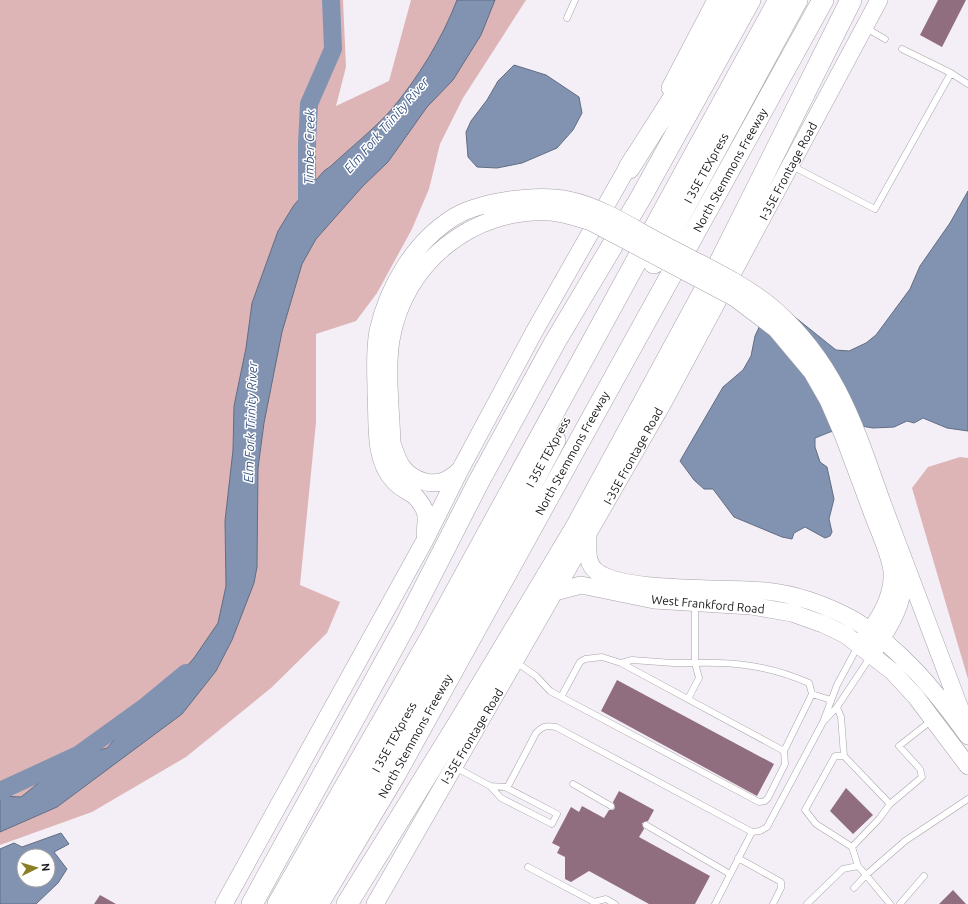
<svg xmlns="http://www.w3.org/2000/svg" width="968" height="904" font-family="Ubuntu,sans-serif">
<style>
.green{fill:#deb5b7}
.water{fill:#8193b1;stroke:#616d83;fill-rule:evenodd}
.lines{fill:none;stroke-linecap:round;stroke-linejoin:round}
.river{stroke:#8193b1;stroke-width:18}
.building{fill:#906e80}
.lane-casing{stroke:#a8a2aa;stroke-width:7}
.secondary-casing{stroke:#a8a2aa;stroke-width:18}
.highway-casing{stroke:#a8a2aa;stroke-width:22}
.lane{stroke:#fff;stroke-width:6}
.secondary{stroke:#fff;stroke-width:17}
.highway{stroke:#fff;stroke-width:21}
.secondary-bridge-casing{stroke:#a8a2aa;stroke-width:18;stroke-linecap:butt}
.secondary-bridge{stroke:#fff;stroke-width:17}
.labels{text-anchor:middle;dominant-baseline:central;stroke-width:3;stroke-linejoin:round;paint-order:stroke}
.street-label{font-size:12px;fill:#171518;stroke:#fff}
.water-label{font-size:13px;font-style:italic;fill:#3e5884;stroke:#fff}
</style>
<rect width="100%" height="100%" fill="#f4eef6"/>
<path class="green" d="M0 0H343L346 67 336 106 389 81 411 0H526L463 98 440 144 429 189 412 229 377 293 356 321 316 334V422L300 585 340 602 327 633 271 688 186 757 92 812 0 845Z
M960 457 968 458V679L912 488 928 467Z"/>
<path class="water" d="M457 0H495L481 35 453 80 427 107 388 162 363 186 316 239 302 264 282 332 264 423 258 468 257 567 254 583 232 640 216 671 182 714 57 807 0 832V796L21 797 51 773 64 759 107 748 128 724 139 717 163 693 194 658 218 623 226 586 225 521 233 450 234 406 246 348 252 303 278 231 294 205 324 171 331 166C350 148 373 130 391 110 418 78 442 39 457 0Z
M514 65 546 75 579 97 582 113 573 130 557 148 522 163 497 168 477 167 468 157 466 132 471 121 487 100 498 81Z
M968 191V431L947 428 923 418 914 423 907 421 894 427 873 428 861 426 830 432 815 438V447L820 462 827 467 834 499 829 519 832 532 830 536 825 538 805 527 794 533 792 539 782 537 734 517 713 489H704L694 480 680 461 723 387 743 370 751 356 755 336 761 323 781 306 836 350 849 351 866 343 876 335 910 289 920 266 950 223Z
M61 833 69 844 54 852 67 869 58 883 36 904H0V849L14 843 22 847ZM24 856H48V880H24Z"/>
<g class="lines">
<path class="river" d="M307 214V144L309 104 333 49 331 0
M0 791 78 755 146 706 186 673"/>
</g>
<path class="building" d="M938 0H966L942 47 920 35Z
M617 680 774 764 757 796 601 711Z
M846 788 873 815 853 834 830 811Z
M619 791 654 810 648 821 642 823 644 829 639 837 710 876 695 904H649L589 871 571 882 565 879V857L557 853 560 847 552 843 571 807 579 812 582 806 604 818 609 810H613L615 808 613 802Z
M953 890 966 904H939Z
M100 895 116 904H94Z"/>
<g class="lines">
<defs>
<path id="lane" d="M567 18 575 0
M866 28 885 39
M951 73 968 84
M792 166 875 209 951 73 902 49
M695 604V663C737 662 770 666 809 683L812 694 831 700
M516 662 536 676 550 691 561 697 580 662 585 659 602 657 621 663 632 660 673 663H695L699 678 688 699
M621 663 784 751
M561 697 759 802 765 801 768 798 785 764 784 751 812 694
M837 707 841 717 844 756
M825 720 837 707 871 656
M455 767 490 786
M573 784 611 806
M490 786 505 787 557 814 552 824 501 798Z
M507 788 536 733C543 726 546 725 556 727L752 832 760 831 767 827 823 722 837 685 858 646
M890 804 879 819 852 847 816 824 805 810 835 756H844L890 804 922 777 920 769 899 746 932 720
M646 825 730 874
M852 847 858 866
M738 858 781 882V888L773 904
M528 867 594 902 606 899 615 904
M854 888 866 875 890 904
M715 904 752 832
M807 904 843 869 858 866 866 875 905 841 968 799
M900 904 924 876"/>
<path id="secondary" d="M670 88 716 0
M425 482C440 485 449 480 460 470
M415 496C428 511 427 515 425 534
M883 505 964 719
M588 537C588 549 586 563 596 571 621 593 729 587 765 591 795 594 828 606 854 620 900 647 937 693 968 736
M555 592 581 585 654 600 751 606 792 613 823 624 846 635 893 672 916 697 968 766
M862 641C878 622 894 596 892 571 890 553 878 529 872 512
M875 649C890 626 906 601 903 572
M224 904 424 542 460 470 534 332 634 156
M375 904 663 403 879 0"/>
<path id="highway" d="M629 168 736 0
M654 263 797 0
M252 904 406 624 478 483 555 342 640 199 750 0
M278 904 431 637 779 0
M301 904 454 630 555 440
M318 904 396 773 823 0
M347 904 460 721 575 529 720 262 851 0"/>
</defs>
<use href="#lane" class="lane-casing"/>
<use href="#secondary" class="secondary-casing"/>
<use href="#highway" class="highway-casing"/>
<use href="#lane" class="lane"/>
<use href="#secondary" class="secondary"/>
<use href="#highway" class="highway"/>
<defs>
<path id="secondary-bridge" d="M425 482C404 476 398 463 392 443 391 412 386 371 391 340 404 263 472 208 550 212 564 213 578 218 591 222L735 298 776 329 812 372 828 400 844 437 872 512
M415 496C408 491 398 487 393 480 373 458 378 422 376 394 376 373 374 351 378 331 388 286 415 241 454 217 470 207 492 203 510 200 530 197 550 196 569 200 602 207 633 228 663 244 700 264 743 282 775 310 838 366 856 430 883 505"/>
</defs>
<use href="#secondary-bridge" class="secondary-bridge-casing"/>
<use href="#secondary-bridge" class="secondary-bridge"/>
</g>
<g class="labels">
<g class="street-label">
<text transform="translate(706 168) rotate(-61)">I 35E TEXpress</text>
<text transform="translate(730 170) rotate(-61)">North Stemmons Freeway</text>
<text transform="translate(788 171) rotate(-62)">I-35E Frontage Road</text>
<text transform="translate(548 452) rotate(-61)">I 35E TEXpress</text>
<text transform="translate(572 453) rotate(-61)">North Stemmons Freeway</text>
<text transform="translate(633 456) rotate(-61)">I-35E Frontage Road</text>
<text transform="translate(708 604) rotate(5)">West Frankford Road</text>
<text transform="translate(415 736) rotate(-61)">North Stemmons Freeway</text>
<text transform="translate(472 736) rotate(-59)">I-35E Frontage Road</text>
<text transform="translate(394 737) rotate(-61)">I 35E TEXpress</text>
</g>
<g class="water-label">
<text transform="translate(386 125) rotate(-49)">Elm Fork Trinity River</text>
<text transform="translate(309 147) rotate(-89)">Timber Creek</text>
<text transform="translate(250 422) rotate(-88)">Elm Fork Trinity River</text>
</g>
</g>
<g transform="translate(36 868) rotate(85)"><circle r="19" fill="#ffffff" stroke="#a2a1a3"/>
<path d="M0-3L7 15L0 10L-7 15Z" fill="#8b7e24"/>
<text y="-6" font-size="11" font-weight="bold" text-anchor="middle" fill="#171518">N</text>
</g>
</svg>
